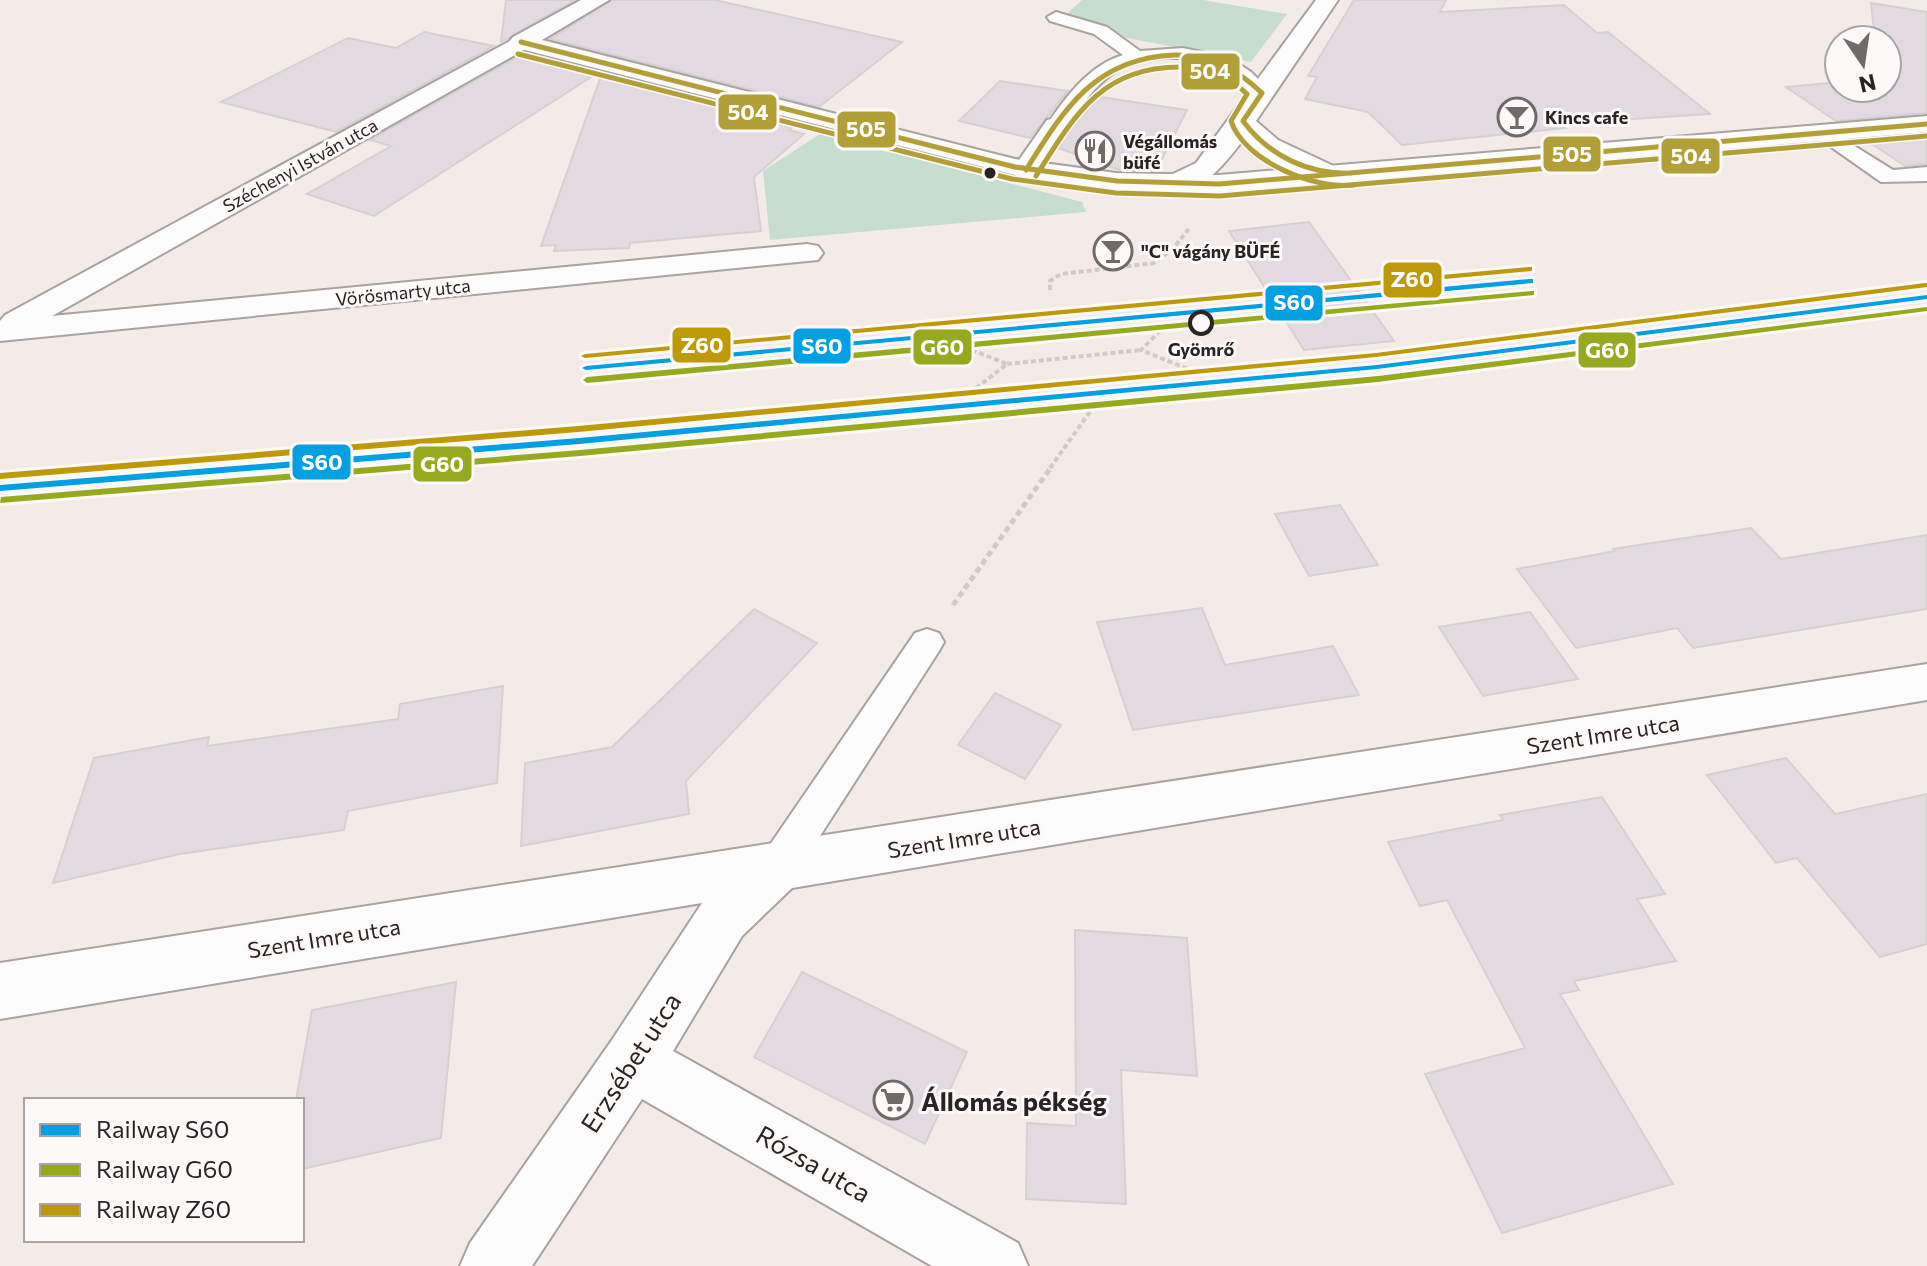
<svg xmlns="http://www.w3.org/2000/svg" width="1927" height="1266" font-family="Commissioner,sans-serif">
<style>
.green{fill:#c6decf}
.building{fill:#e3d9e1;stroke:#d6d1d1;stroke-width:2}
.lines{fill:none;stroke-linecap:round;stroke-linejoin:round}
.lane-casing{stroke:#a9a29f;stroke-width:4}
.street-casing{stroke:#a9a29f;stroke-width:4}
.secondary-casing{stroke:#a9a29f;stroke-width:4}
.path-far1{stroke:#cecbca;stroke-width:4;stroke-dasharray:5 3;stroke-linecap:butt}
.path{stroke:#cecbca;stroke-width:5;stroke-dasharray:6 4;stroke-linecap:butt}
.lane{fill:#fdfcfc;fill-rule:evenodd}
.street{fill:#fdfcfc;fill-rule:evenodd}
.secondary{fill:#fdfcfc;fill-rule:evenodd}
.bus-1-casing{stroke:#fdf9f8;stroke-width:8}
.bus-2-casing{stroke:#fdf9f8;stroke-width:8}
.bus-1{stroke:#b29f37;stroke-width:5}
.bus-2{stroke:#b29f37;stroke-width:5}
.rail-1-casing{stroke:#fdf9f8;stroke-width:6}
.rail-2-casing{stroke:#fdf9f8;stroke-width:6}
.rail-3-casing{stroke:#fdf9f8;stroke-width:6}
.rail-1{fill:#00a0e3;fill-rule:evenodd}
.rail-2{fill:#95aa1f;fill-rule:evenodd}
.rail-3{fill:#be9a0a;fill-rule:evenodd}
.bus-dot{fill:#2a2421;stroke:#fdf9f8;stroke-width:3}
.stop-dot{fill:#fdf9f8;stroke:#2a2421;stroke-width:4}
.labels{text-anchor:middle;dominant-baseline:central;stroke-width:6;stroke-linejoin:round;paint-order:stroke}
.far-poi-label{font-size:18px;font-weight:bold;fill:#2a2421;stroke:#fdf9f8;text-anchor:start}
.far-street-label{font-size:18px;fill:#2a2421;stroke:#fdf9f8}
.far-stop-label{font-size:18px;font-weight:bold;fill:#2a2421;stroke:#fdf9f8}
.street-label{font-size:22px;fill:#2a2421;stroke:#fdf9f8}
.near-street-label{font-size:26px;fill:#2a2421;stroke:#fdf9f8}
.near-poi-label{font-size:26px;font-weight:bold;fill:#2a2421;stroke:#fdf9f8;text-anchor:start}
.line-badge{stroke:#fdf9f8;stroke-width:3}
.badge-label{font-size:22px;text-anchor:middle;font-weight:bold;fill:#fff}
</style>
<rect width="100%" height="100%" fill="#f4ebe8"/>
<path class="green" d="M1082 0H1203L1287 14 1251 62 1056 24Z
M820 134 1082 202 1086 212 770 240 763 171Z"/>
<path class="building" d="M506 0H575L501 42Z
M612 0H715L902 42 819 107 550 39Z
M1354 0H1446L1440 12 1564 5 1597 33 1608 32 1710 114 1559 124 1565 128 1402 145 1368 112 1305 99 1317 77 1308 76Z
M1871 3 1927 12V113L1836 121 1786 87 1839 82V88H1887V40H1875Z
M424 32 494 46 336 132 221 102 348 38 396 48Z
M524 53 599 72 374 216 307 194 391 146 370 140Z
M602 73 798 123 789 130 804 134 754 177 761 231 630 243 629 248 554 251 556 245 541 246Z
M1000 81 1068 91 1030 138 959 121Z
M1094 96 1187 110 1156 171 1119 170 1058 148 1071 124Z
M1927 135V164L1905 166 1866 140Z
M1309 222 1394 341 1304 350 1229 231Z
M1340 505 1378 565 1309 576 1275 514Z
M1751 528 1781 559 1927 535V609L1693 648 1677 628 1576 648 1517 569 1615 551 1613 549Z
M1202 608 1225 665 1333 646 1359 695 1133 730 1097 622Z
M754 609 817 643 686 781 689 814 521 846 525 763 612 747Z
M1530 612 1578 679 1483 696 1439 627Z
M503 686 497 783 348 811 344 830 180 854 53 883 94 758 209 737 207 746 398 719 400 704Z
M995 693 1061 725 1025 779 958 745Z
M1786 758 1835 814 1927 794V944L1880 957 1797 858 1776 863 1707 775Z
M1602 797 1665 894 1637 899 1676 961 1574 981 1579 990 1560 994 1673 1184 1502 1233 1425 1074 1525 1048 1447 900 1420 906 1388 842 1503 820 1500 815Z
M1075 930 1187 938 1197 1076 1121 1070 1126 1204 1026 1199 1027 1123 1076 1126Z
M802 972 967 1052 925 1144 754 1057Z
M456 982 441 1138 302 1169V1100H296L312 1010Z"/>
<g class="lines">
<defs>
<path id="lane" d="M1056 12 1107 27 1140 51 1183 48 1230 58 1251 72 1272 93 1269 97H1255C1245 87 1235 76 1222 69 1194 54 1145 54 1118 70 1095 84 1079 109 1063 130H1049L1046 126C1065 98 1089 65 1123 55L1094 34 1050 21 1047 17Z
M1824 127 1893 170 1927 167V181L1881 182 1817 137 1814 133Z
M927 629 939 633 944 642 939 651 791 881 777 886 763 881 757 868 763 855 915 633Z"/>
<path id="street" d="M1316 0H1338L1256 121 1278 140 1340 169 1344 175 1340 181C1315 187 1261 157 1243 140 1224 165 1196 201 1160 192L1156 186 1160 180 1196 163Z
M521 35 529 37 533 42 529 47 52 316 807 244 818 246 823 253 818 260 0 341V321L5 315Z
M1056 118 1065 120 1069 126 1040 170 1036 176 1026 178 1016 176 1012 170 1047 120Z
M1927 664V700L792 888 742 936 673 1051 1018 1243 1028 1266H932L642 1099 532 1266H460L470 1243 612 1040 702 903 0 1019V963Z"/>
<path id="secondary" d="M581 0H609L542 40 1015 159 1116 173 1219 175 1927 116V132L1219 193 1142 192 1066 185 1015 175 513 47 509 42 513 37Z"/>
</defs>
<use href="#lane" class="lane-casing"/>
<use href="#street" class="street-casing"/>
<use href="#secondary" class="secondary-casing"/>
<path class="path-far1" d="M1050 290V281L1061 274 1154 263 1173 249 1190 227
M1166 325 1141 350 1188 369
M957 344 1007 364 971 392
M1007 364 1141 350
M1050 468 1094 406"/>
<path class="path" d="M953 605 1052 466"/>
<use href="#lane" class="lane"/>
<use href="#street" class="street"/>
<use href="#secondary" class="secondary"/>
<defs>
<path id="bus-1" d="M521 42 1015 167 1117 181 1219 184 1927 124
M1026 170C1064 109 1095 58 1174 55 1209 54 1237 69 1262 93L1243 121C1269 156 1309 175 1352 173"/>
<path id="bus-2" d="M518 54 1012 179 1116 193 1220 196 1927 136
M1036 176C1074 116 1101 67 1180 67 1206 67 1228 76 1247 94L1231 121C1244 161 1315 190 1354 185"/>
</defs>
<use href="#bus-1" class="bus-1-casing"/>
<use href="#bus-2" class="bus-2-casing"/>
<use href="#bus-1" class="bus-1"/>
<use href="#bus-2" class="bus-2"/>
<defs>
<path id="rail-1" d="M1530 279H1533V283L586 370 582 368 586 366Z
M1927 295V299L1377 369 579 444 0 491V485L579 438 1377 365Z"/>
<path id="rail-2" d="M1531 291H1534V295L587 383 583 380 587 377Z
M1927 307V311L1378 382 580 456 0 503 1 497 580 450 1378 376Z"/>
<path id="rail-3" d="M1529 267H1532V271L585 358 581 356 585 354Z
M1925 283H1927V287L1376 357 578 432 0 479V473L578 426 1376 353Z"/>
</defs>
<use href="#rail-1" class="rail-1-casing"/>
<use href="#rail-2" class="rail-2-casing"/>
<use href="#rail-3" class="rail-3-casing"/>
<use href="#rail-1" class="rail-1"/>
<use href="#rail-2" class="rail-2"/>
<use href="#rail-3" class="rail-3"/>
</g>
<defs>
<symbol id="bar-ring" viewBox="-11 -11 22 22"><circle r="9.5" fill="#fdf9f8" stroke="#716a67" stroke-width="1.5"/><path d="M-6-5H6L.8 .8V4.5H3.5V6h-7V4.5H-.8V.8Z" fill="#716a67"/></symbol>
<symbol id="restaurant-ring" viewBox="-11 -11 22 22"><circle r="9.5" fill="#fdf9f8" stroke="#716a67" stroke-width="1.5"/><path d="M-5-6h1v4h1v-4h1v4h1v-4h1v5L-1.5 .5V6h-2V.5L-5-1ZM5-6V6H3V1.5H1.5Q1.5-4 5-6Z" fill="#716a67"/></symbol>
<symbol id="supermarket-ring" viewBox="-11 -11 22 22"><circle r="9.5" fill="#fdf9f8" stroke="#716a67" stroke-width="1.5"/><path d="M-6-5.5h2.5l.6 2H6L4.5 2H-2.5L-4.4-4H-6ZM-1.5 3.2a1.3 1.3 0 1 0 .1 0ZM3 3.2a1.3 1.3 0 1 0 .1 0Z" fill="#716a67"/></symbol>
</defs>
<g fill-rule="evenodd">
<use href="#bar-ring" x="1495" y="95" width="44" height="44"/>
<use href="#restaurant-ring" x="1073" y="129" width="44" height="44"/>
<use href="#bar-ring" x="1091" y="229" width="44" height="44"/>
<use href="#supermarket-ring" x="871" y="1078" width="44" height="44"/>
</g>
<circle class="bus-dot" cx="990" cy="173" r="7"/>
<circle class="stop-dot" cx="1201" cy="323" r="11"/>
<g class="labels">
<g class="far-poi-label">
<text x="1545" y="117">Kincs cafe</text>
<text x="1123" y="141">Végállomás<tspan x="1123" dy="21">büfé</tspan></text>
<text x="1141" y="251">"C" vágány BÜFÉ</text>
</g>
<g class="far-street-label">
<text transform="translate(300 165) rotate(-29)">Széchenyi István utca</text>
<text transform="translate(403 292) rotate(-6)">Vörösmarty utca</text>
</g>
<g class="far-stop-label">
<text x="1201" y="349">Gyömrő</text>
</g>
<g class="street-label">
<text transform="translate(1603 734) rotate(-9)">Szent Imre utca</text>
<text transform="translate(964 838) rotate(-9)">Szent Imre utca</text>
<text transform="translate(324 938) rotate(-9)">Szent Imre utca</text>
</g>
<g class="near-street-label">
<text transform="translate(630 1062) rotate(-57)">Erzsébet utca</text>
<text transform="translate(814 1163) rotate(30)">Rózsa utca</text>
</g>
<g class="near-poi-label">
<text x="921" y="1100">Állomás pékség</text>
</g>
</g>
<g class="line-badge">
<rect x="1180" y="52" width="61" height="39" rx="8" fill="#b29f37"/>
<rect x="717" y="93" width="61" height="38" rx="8" fill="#b29f37"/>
<rect x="836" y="110" width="61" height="39" rx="8" fill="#b29f37"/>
<rect x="1542" y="135" width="60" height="38" rx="8" fill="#b29f37"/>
<rect x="1660" y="137" width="61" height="38" rx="8" fill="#b29f37"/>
<rect x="1382" y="261" width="61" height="38" rx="8" fill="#be9a0a"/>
<rect x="1264" y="284" width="60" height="38" rx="8" fill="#00a0e3"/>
<rect x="671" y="326" width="61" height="38" rx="8" fill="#be9a0a"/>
<rect x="792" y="327" width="60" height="38" rx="8" fill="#00a0e3"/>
<rect x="912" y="328" width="61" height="38" rx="8" fill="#95aa1f"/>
<rect x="1577" y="331" width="60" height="38" rx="8" fill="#95aa1f"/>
<rect x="291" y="443" width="61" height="38" rx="8" fill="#00a0e3"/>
<rect x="412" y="445" width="61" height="38" rx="8" fill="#95aa1f"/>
</g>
<g class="badge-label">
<text x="1210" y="79">504</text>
<text x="748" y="120">504</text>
<text x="866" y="137">505</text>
<text x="1572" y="162">505</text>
<text x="1691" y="164">504</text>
<text x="1412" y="287">Z60</text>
<text x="1294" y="310">S60</text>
<text x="702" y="353">Z60</text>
<text x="822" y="354">S60</text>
<text x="942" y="355">G60</text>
<text x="1607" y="358">G60</text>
<text x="322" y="470">S60</text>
<text x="442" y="472">G60</text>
</g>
<rect x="24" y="1098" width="280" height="144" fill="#fdf9f8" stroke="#a9a4a2" stroke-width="2"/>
<rect x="40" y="1124" width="40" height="12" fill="#00a0e3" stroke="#a9a4a2" stroke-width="2"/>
<text x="96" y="1138" font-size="24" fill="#2a2421">Railway S60</text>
<rect x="40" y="1164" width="40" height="12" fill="#95aa1f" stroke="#a9a4a2" stroke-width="2"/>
<text x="96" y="1178" font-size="24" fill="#2a2421">Railway G60</text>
<rect x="40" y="1204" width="40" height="12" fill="#be9a0a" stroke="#a9a4a2" stroke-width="2"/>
<text x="96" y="1218" font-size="24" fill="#2a2421">Railway Z60</text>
<g transform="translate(1863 64) rotate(167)"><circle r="38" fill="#fdf9f8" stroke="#a9a4a2" stroke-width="2"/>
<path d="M0-6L14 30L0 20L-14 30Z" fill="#716a67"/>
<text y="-12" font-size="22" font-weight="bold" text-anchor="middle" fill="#2a2421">N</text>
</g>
</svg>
